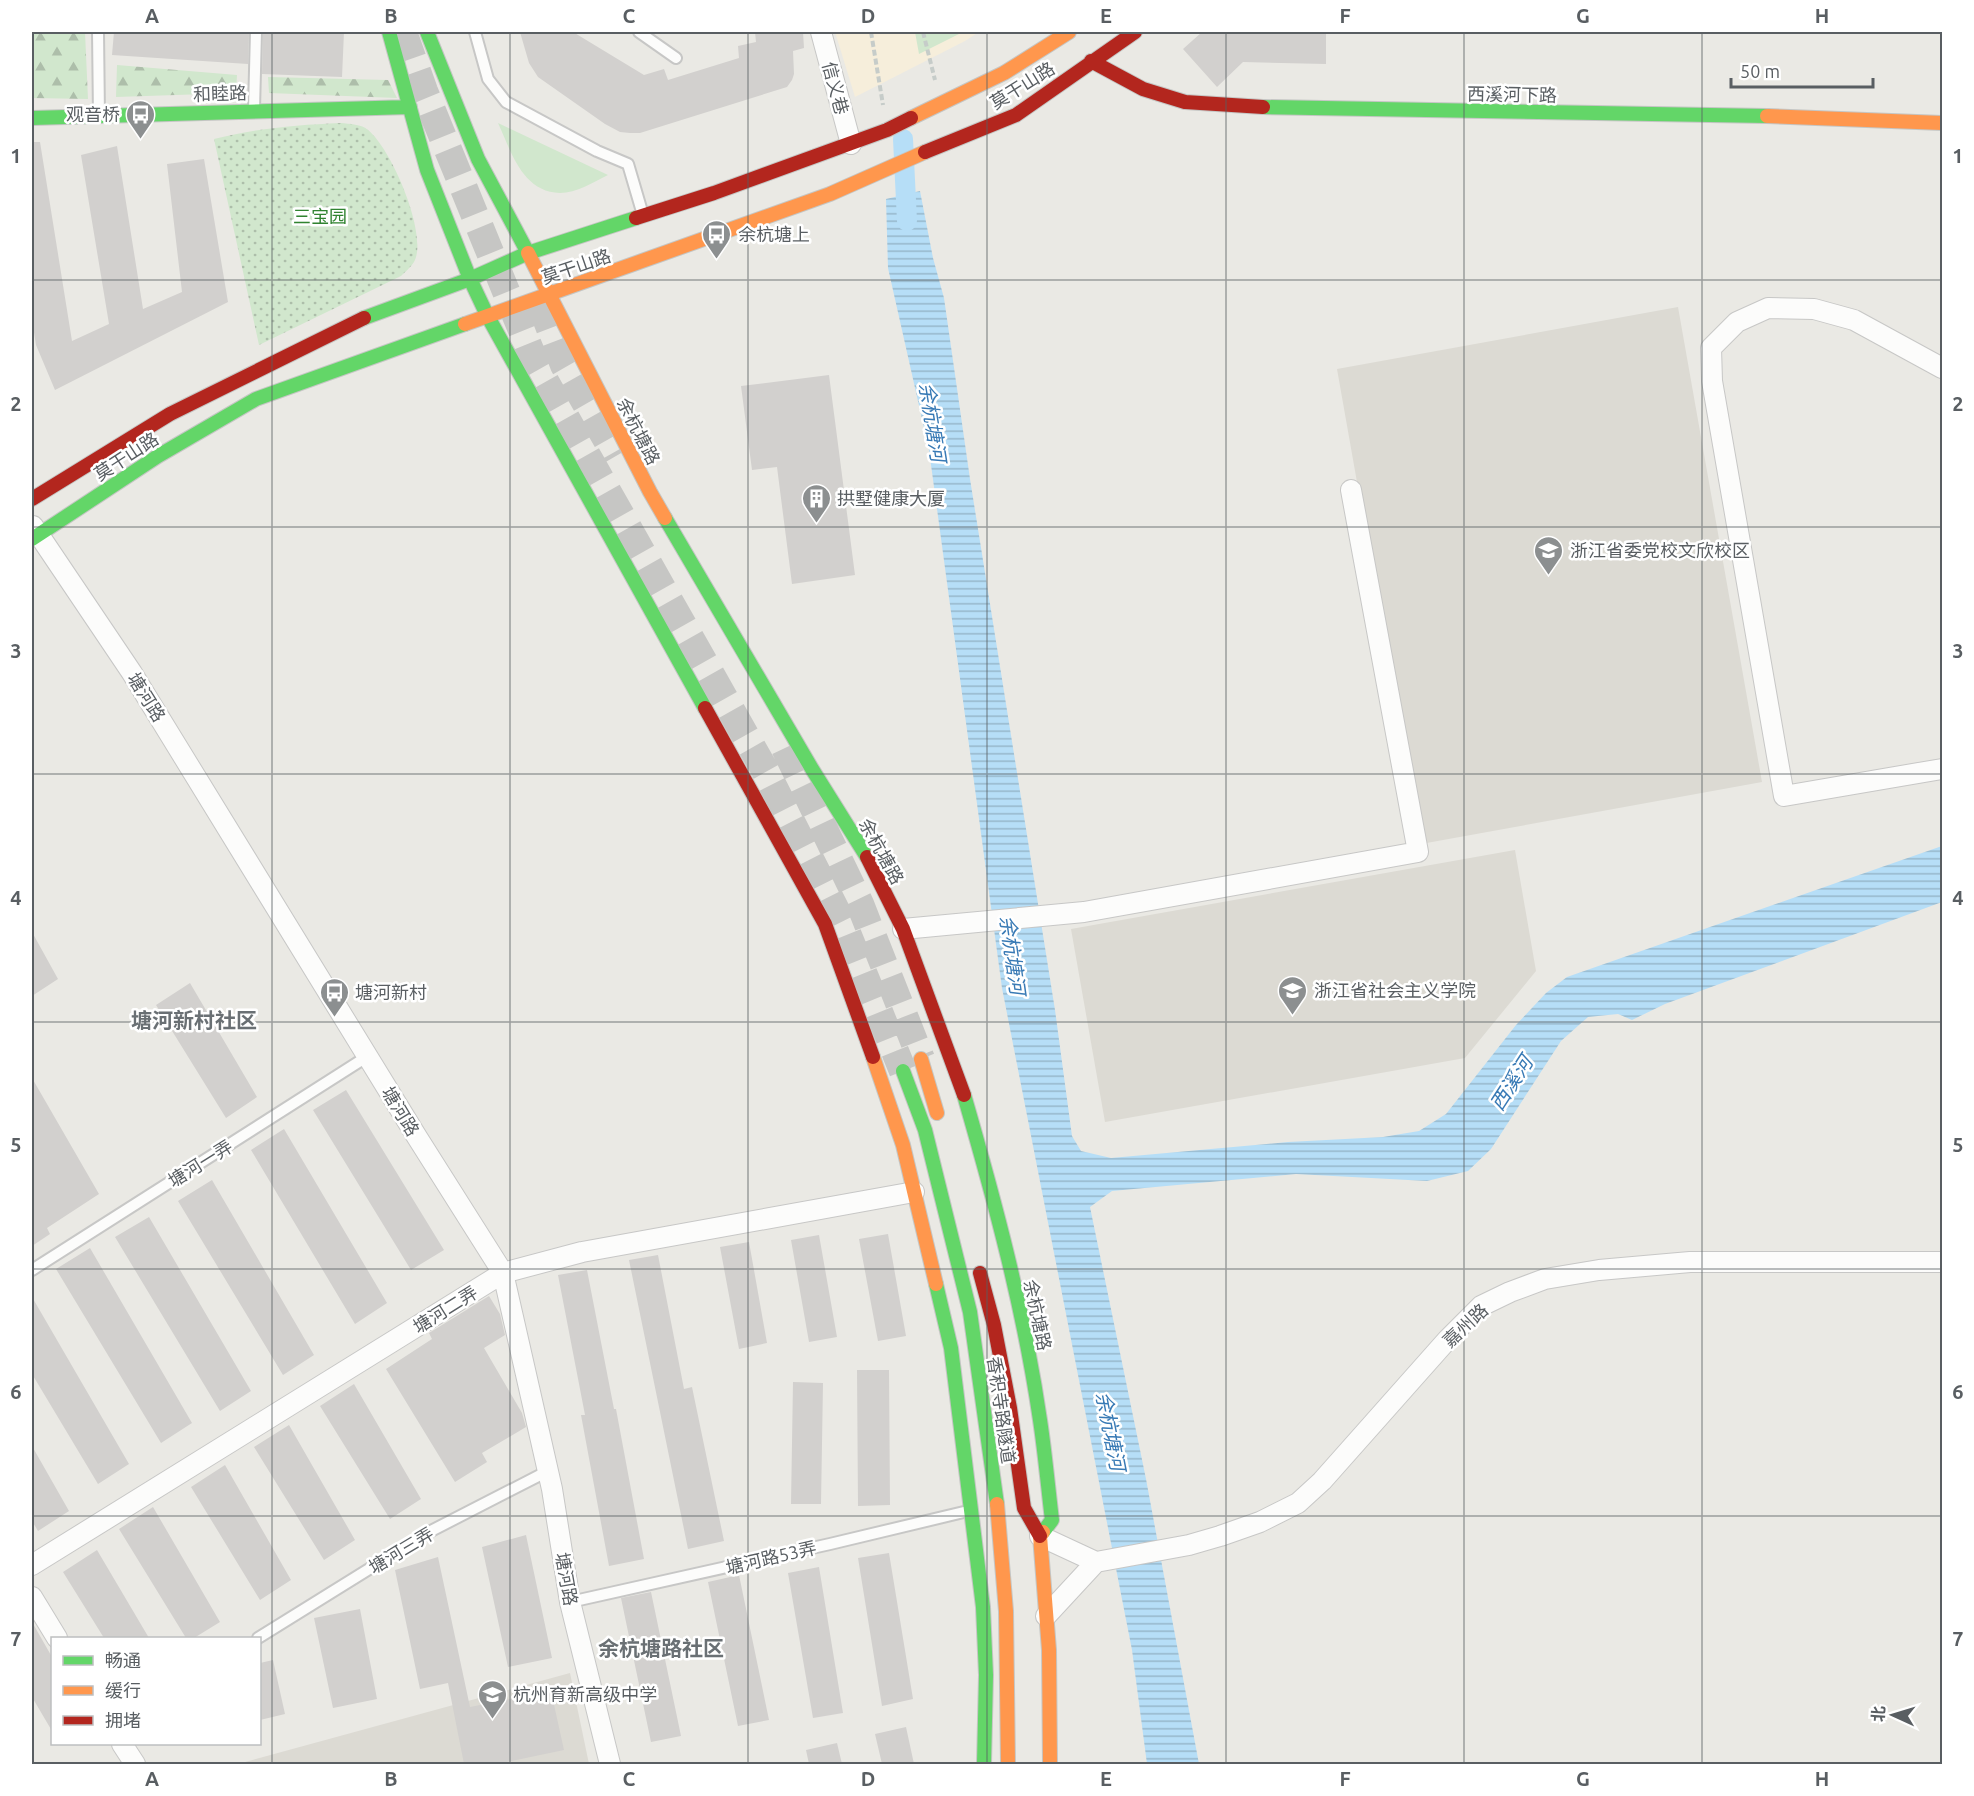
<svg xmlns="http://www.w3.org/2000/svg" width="1974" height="1796" font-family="Ubuntu,'Noto Sans SC',sans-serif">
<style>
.commercial{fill:#f6eedb}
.education{fill:#dcdad3}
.green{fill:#d1e7cd}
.forest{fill:url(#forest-firs)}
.park{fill:url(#park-dots)}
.water{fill:url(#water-rules)}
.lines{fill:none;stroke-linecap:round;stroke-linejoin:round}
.canal{stroke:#b6def7;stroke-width:20}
.building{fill:#d2d0ce}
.secondary-tunnel{stroke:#c6c6c4;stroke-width:28;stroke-dasharray:28 14;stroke-linecap:butt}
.lane-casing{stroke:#c7c7c6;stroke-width:14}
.street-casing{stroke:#c7c7c6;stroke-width:22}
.fast-casing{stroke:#c5c6c4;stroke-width:16}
.slow-casing{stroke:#c5c6c4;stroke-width:16}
.jam-casing{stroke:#c5c6c4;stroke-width:16}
.path{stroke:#c6ccc9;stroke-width:4;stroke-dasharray:6 3;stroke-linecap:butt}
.lane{stroke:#fcfcfb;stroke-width:10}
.street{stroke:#fcfcfb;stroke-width:20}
.fast{stroke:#63d668;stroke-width:14}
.slow{stroke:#ff974d;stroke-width:14}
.jam{stroke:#b3261e;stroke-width:14}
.grid{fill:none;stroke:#595e62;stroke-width:1.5;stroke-opacity:0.55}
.labels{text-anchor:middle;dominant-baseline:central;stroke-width:5;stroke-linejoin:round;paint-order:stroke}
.street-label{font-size:18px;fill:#595e62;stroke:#fff}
.poi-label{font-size:18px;fill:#595e62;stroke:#fff;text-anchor:start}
.park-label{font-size:18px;fill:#308330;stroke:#fff}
.water-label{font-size:20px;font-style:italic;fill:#387ab5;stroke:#fff}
.quarter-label{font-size:21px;font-weight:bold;fill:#6a7074;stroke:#fff}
.neatline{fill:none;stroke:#595e62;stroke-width:2}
.grid-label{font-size:20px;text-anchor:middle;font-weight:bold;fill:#595e62}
</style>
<defs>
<pattern id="forest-firs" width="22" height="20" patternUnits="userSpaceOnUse" patternTransform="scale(1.5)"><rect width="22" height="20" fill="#d1e7cd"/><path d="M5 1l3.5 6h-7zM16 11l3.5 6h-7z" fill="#adbeaa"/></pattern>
<pattern id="park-dots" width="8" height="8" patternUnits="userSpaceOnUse" patternTransform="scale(1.5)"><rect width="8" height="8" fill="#d1e7cd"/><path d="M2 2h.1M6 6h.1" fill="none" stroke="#adbeaa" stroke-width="1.8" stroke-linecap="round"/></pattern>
<pattern id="water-rules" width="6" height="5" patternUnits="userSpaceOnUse" patternTransform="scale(1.5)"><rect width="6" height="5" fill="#b6def7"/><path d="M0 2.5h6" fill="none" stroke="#97b7cb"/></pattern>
</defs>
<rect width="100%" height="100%" fill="#eae9e4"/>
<path class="commercial" d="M835 32H979L965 41 855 97Z"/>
<path class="education" d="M1678 307 1762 782 1421 844 1337 369Z
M1515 850 1536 971 1465 1058 1105 1122 1071 929Z
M570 1673 589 1764H238Z"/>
<path class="green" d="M915 32H963L919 54Z
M498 123 608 175C594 182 576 193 560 193 522 192 511 151 498 123Z"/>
<path class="forest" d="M32 32H85L88 99 32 98Z
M117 65 237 75 236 93 116 97Z
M268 77 388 80 397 98 269 93Z"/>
<path class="park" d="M341 123C349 124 362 124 368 130 391 148 429 235 414 262 411 267 405 272 401 276L259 345 214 139C259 128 296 125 341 123Z"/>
<path class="water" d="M920 191 933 258 944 298 970 479 1055 1010 1072 1136 1081 1151 1111 1158 1288 1142 1383 1137 1419 1131 1446 1114 1516 1025 1546 993 1567 977 1942 846V902L1665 1004 1632 1020 1618 1014 1588 1017 1561 1041 1491 1149 1468 1171 1427 1181 1296 1174 1112 1191 1090 1207 1146 1479 1199 1764H1147L1132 1650 1002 988 929 450 888 268 886 199Z"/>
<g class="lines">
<path class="canal" d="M903 139 907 221"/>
</g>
<path class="building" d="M114 32H249L248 64 112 55Z
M263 32H344L342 77 262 74Z
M520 32H573L644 75 664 69 668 80 739 58 738 46 756 42 755 32H803L804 48 793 51 794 74 792 80 787 87 640 133H630L620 132 605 124 538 77 529 63Z
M1202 32H1326V64L1243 62 1217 87 1183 49Z
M32 142H40L72 341 109 324 81 155 117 146 143 309 182 292 167 164 204 159 228 302 55 390 36 345 32 320Z
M829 375 855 575 792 584 777 467 752 470 741 386Z
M32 932 58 979 32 996Z
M190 983 257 1097 226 1118 156 1005Z
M32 1078 99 1194 47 1228 50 1234 32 1246Z
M346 1090 444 1250 411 1270 313 1110Z
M284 1129 387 1303 355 1324 251 1150Z
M212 1180 314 1355 283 1375 178 1201Z
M149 1217 251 1391 220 1411 115 1237Z
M888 1234 906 1336 878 1341 859 1239Z
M819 1235 837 1337 809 1342 791 1240Z
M749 1242 767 1343 739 1349 720 1247Z
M90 1248 192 1423 161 1443 56 1269Z
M658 1255 684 1389 692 1387 724 1541 688 1549 629 1260Z
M587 1270 614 1409H616L644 1559 609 1566 581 1415H585L558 1275Z
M489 1296 500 1314 505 1335 484 1348 522 1413 526 1427 482 1453 487 1462 455 1482 386 1369 432 1339 429 1333Z
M32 1297 129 1464 98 1484 32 1374Z
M857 1370H889L890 1505 858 1506Z
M793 1382 823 1383 821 1504H791Z
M354 1384 421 1499 390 1519 320 1406Z
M289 1425 355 1540 324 1560 254 1447Z
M32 1446 69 1511 38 1531 32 1521Z
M225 1465 291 1580 260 1600 191 1487Z
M153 1507 220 1622 194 1638H186L119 1529Z
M526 1535 552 1658 508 1667 482 1547Z
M97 1550 149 1638H104L63 1572Z
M889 1553 913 1699 882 1706 858 1558Z
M438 1557 470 1707 551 1691 564 1750 497 1764H464L448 1683 420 1689 395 1570Z
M819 1567 843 1713 813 1718 788 1573Z
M739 1575 769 1720 738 1726 708 1582Z
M651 1592 681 1736 651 1742 621 1598Z
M360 1609 377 1699 333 1708 314 1618Z
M32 1622 52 1657V1731L32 1697Z
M273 1660 285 1714 260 1720V1663Z
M906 1727 914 1764H882L875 1734Z
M837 1743 842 1764H809L806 1750Z"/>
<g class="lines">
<path class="secondary-tunnel" d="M403 32 424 91 537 367 766 772 845 928 903 1071
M540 302 564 365 616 456
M785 748 860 904 921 1059"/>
<defs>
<path id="lane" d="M98 32 99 116
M475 32 488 79 506 102 597 151 628 164 643 215
M639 32 676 58
M254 109 256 32
M32 1270 368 1056
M570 1602 830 1544 968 1511
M258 1638 427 1533 548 1471"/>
<path id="street" d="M821 32 851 144
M1942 368 1854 320 1814 309 1768 308 1737 322 1711 348 1712 381 1784 796 1942 769
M33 526 132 673 417 1137 503 1273 552 1489 570 1602 610 1764
M903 929 1084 912 1418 852 1351 490
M1040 1536 1096 1562 1189 1545 1220 1536 1260 1522 1298 1503 1322 1481 1448 1339 1481 1306 1510 1292 1545 1279 1599 1270 1690 1262H1942
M32 1565 503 1273 582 1252 914 1192
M32 1597 57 1638
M1046 1616 1096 1562
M122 1744 135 1764"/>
<path id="fast" d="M389 32 427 170 470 279
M427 32 478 159 528 253
M1263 107 1767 116
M32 118 410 107
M470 279 487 315 705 708
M364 318 470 279 528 253 636 218
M665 518 812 769 867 857
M32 539 158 456 256 399 465 324
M903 1071 925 1130 970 1312 997 1504
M964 1095C995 1202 1024 1310 1040 1420 1045 1453 1048 1487 1052 1520L1043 1532
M936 1284 951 1348 983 1607 986 1675 984 1764"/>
<path id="slow" d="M1767 116 1942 123
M911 118 1004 73 1069 32
M528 253 650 492 665 518
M465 324 830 194 925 152
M873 1057 903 1145 936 1284
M921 1059 937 1113
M997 1504 1006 1611 1008 1764
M1043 1532 1040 1536 1049 1650 1050 1764"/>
<path id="jam" d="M1091 61 1143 89 1185 102 1263 107
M925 152 1016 115 1135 32
M636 218 714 193 887 130 911 118
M32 499 170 414 364 318
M705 708 825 924 873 1057
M867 857 903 929 964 1095
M980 1273 994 1325 1010 1408 1024 1508 1040 1536"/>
</defs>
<use href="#lane" class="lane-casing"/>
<use href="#street" class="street-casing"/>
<use href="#fast" class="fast-casing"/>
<use href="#slow" class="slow-casing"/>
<use href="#jam" class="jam-casing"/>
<path class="path" d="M871 32 883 105
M923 32 935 80"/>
<use href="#lane" class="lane"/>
<use href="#street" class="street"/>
<use href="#fast" class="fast"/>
<use href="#slow" class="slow"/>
<use href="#jam" class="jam"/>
</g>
<path class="grid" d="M272 32V1764M510 32V1764M748 32V1764M987 32V1764M1226 32V1764M1464 32V1764M1702 32V1764M32 280H1942M32 527H1942M32 774H1942M32 1022H1942M32 1269H1942M32 1516H1942"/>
<defs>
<symbol id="bus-pin" viewBox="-11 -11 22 30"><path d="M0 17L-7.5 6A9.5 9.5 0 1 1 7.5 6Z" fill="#8c8f90" stroke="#fff"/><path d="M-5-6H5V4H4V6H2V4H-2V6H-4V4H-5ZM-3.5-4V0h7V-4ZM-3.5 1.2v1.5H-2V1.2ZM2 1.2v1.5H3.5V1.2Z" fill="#fff"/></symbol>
<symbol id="building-pin" viewBox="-11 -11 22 30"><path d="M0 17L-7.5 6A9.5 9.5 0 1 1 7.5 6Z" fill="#8c8f90" stroke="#fff"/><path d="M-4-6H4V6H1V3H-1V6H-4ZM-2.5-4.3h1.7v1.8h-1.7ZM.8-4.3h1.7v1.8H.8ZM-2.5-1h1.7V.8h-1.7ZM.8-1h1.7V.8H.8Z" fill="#fff"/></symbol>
<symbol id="school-pin" viewBox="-11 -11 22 30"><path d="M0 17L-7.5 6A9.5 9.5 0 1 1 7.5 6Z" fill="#8c8f90" stroke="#fff"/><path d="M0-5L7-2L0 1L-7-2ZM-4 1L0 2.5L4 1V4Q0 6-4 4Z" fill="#fff"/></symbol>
</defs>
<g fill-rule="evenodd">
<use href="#bus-pin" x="124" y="98" width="33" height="45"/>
<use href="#bus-pin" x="700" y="218" width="33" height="45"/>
<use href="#building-pin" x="800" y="482" width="33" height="45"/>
<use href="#school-pin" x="1532" y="534" width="33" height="45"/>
<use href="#school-pin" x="1276" y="974" width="33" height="45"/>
<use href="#bus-pin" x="318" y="976" width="33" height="45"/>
<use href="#school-pin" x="476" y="1678" width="33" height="45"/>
</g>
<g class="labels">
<g class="street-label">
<text transform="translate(1022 85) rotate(-32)">莫干山路</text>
<text transform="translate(836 88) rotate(75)">信义巷</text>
<text transform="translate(220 93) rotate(-2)">和睦路</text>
<text transform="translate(1512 94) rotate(1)">西溪河下路</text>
<text transform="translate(576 266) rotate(-19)">莫干山路</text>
<text transform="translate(639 431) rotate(63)">余杭塘路</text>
<text transform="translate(126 456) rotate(-33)">莫干山路</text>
<text transform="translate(147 697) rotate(58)">塘河路</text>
<text transform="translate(882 851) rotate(61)">余杭塘路</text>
<text transform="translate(401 1111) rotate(59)">塘河路</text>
<text transform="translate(200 1163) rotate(-32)">塘河一弄</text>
<text transform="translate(445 1309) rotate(-32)">塘河二弄</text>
<text transform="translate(1038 1315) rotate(78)">余杭塘路</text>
<text transform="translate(1465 1325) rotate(-43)">嘉州路</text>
<text transform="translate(1002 1410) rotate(82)">香积寺路隧道</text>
<text transform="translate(401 1550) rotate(-31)">塘河三弄</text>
<text transform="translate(771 1557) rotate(-13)">塘河路53弄</text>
<text transform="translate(567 1579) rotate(80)">塘河路</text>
</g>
<g class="poi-label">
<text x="120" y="114" text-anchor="end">观音桥</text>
<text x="738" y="234">余杭塘上</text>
<text x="837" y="498">拱墅健康大厦</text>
<text x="1570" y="550">浙江省委党校文欣校区</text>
<text x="1314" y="990">浙江省社会主义学院</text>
<text x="355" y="992">塘河新村</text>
<text x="513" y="1694">杭州育新高级中学</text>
</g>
<g class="park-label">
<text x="320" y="216">三宝园</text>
</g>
<g class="water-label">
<text transform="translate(933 422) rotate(81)">余杭塘河</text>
<text transform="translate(1013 955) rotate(82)">余杭塘河</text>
<text transform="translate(1511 1083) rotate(-57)">西溪河</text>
<text transform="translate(1111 1431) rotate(79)">余杭塘河</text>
</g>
<g class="quarter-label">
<text x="194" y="1020">塘河新村社区</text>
<text x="661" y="1648">余杭塘路社区</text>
</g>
</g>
<rect width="1974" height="1796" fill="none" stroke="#ffffff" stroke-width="66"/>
<rect x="51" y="1637" width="210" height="108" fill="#ffffff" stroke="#bdbfc0" stroke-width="1.5"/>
<rect x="63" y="1656" width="30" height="9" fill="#63d668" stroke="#bdbfc0" stroke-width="1.5"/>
<text x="105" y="1667" font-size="18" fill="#595e62">畅通</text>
<rect x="63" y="1686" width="30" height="9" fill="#ff974d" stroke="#bdbfc0" stroke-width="1.5"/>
<text x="105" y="1697" font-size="18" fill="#595e62">缓行</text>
<rect x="63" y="1716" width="30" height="9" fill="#b3261e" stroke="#bdbfc0" stroke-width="1.5"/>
<text x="105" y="1727" font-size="18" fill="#595e62">拥堵</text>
<g transform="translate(1893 1715) rotate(274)" stroke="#ffffff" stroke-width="4.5" paint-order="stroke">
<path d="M0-4.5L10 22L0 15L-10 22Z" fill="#595e62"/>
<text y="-9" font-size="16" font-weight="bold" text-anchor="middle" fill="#595e62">北</text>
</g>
<path d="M1731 78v9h142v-9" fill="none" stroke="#595e62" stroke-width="3"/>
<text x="1740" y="78" font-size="18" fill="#595e62" stroke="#ffffff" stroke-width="4.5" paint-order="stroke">50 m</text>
<rect x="33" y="33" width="1908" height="1730" class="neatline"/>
<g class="grid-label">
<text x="152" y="23">A</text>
<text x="391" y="23">B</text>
<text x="629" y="23">C</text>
<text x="868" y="23">D</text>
<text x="1106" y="23">E</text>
<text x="1345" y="23">F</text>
<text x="1583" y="23">G</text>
<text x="1822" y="23">H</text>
<text x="16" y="163">1</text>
<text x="1958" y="163">1</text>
<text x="16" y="411">2</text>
<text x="1958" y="411">2</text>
<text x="16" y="658">3</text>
<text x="1958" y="658">3</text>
<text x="16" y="905">4</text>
<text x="1958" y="905">4</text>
<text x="16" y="1152">5</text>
<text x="1958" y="1152">5</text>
<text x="16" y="1399">6</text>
<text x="1958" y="1399">6</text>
<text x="16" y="1646">7</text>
<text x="1958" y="1646">7</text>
<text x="152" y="1786">A</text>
<text x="391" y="1786">B</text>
<text x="629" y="1786">C</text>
<text x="868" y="1786">D</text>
<text x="1106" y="1786">E</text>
<text x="1345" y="1786">F</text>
<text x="1583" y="1786">G</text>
<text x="1822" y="1786">H</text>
</g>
</svg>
